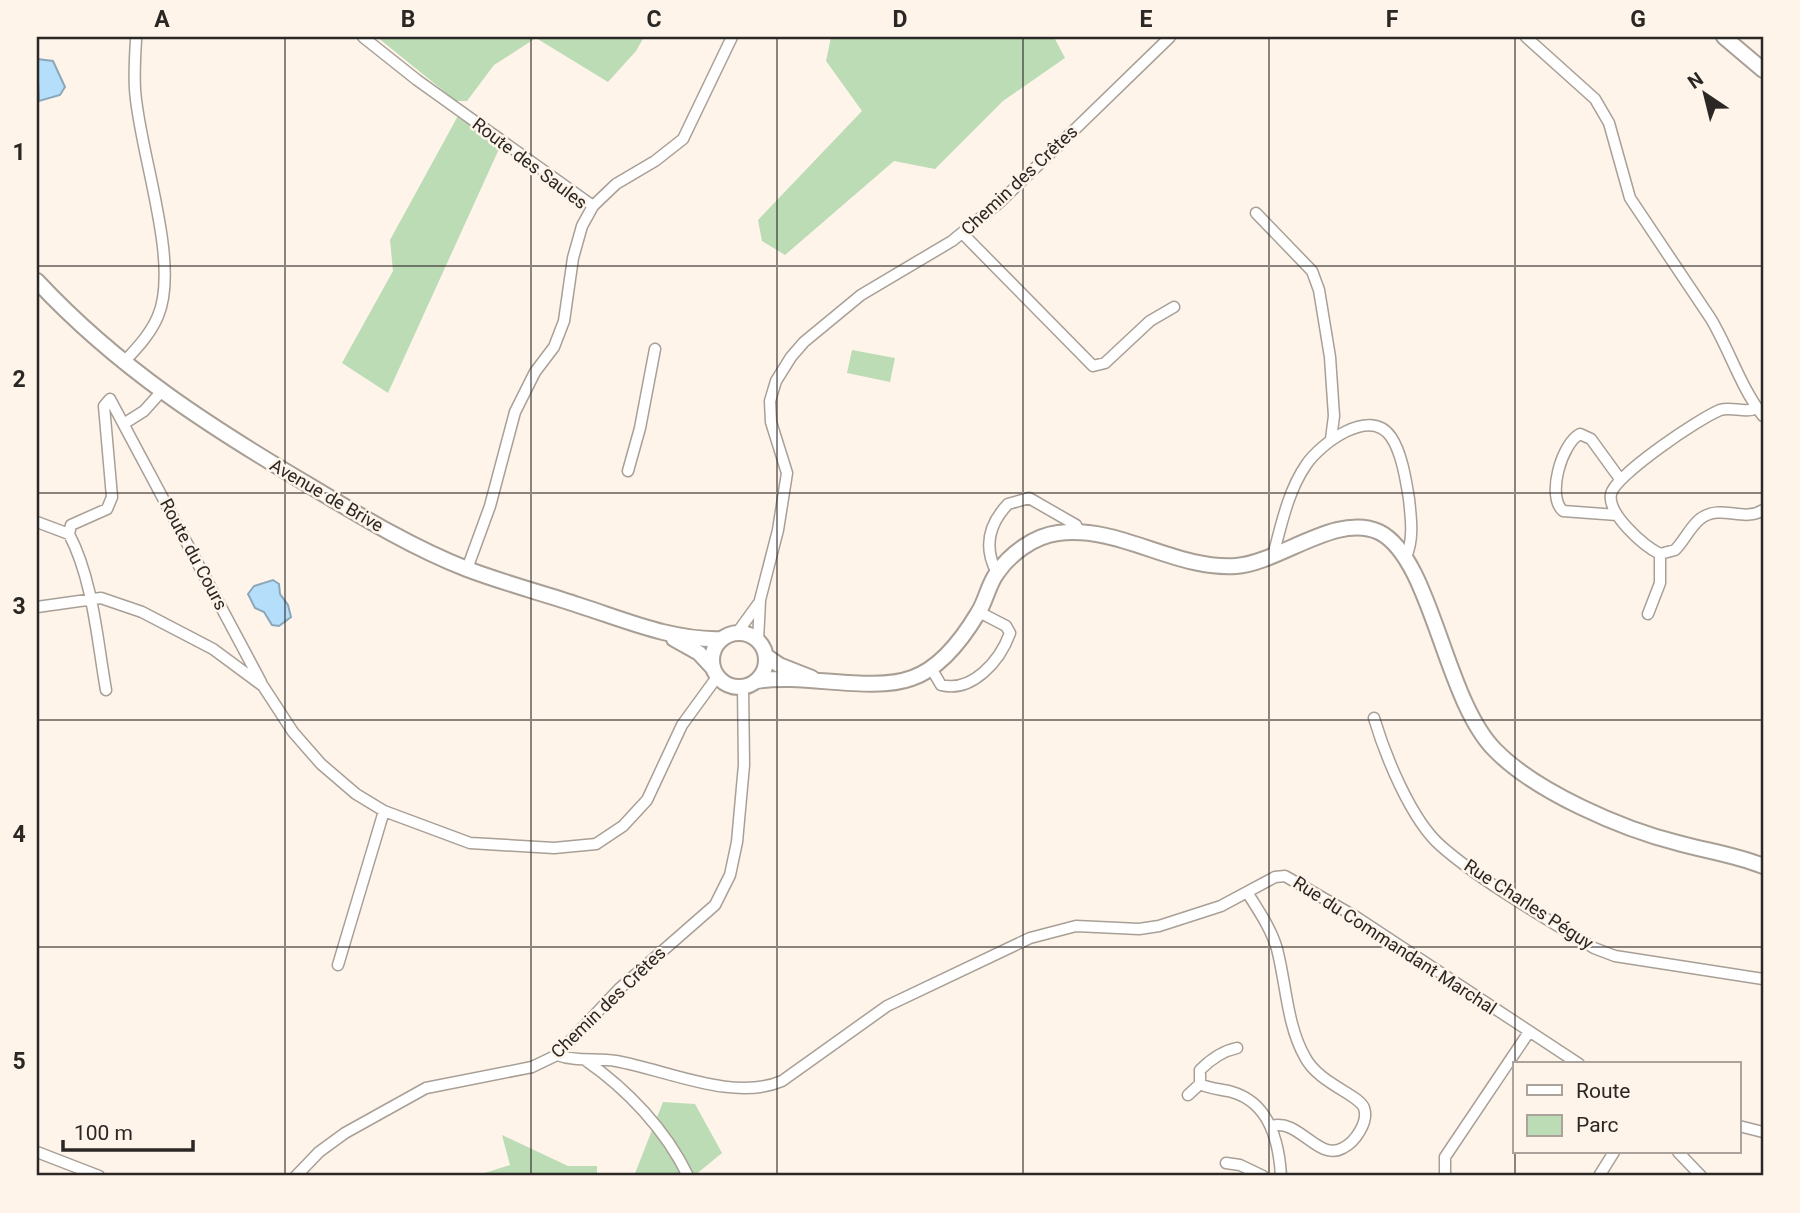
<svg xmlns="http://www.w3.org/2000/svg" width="1800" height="1213" font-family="Roboto,sans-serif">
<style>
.green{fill:#bbdcb4}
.water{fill:#b4defa;stroke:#8ba7ba;stroke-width:2}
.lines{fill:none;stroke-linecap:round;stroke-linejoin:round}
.street-casing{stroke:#a89f96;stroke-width:13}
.secondary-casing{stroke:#a89f96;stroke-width:18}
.street{stroke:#fff;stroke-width:10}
.secondary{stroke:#fff;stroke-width:14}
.grid{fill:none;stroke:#2b2724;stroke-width:2;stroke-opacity:0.55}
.labels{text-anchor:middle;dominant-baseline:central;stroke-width:5;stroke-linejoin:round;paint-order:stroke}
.street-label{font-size:18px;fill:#2b2724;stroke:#fef4ea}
.neatline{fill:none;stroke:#2b2724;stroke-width:2.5}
.grid-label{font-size:23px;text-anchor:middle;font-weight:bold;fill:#2b2724}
</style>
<rect width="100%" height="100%" fill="#fef4ea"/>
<path class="green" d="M377 37H644L636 51 608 82 536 38 494 65 467 101H456Z
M831 37H1054L1065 58 1003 101 935 169 894 161 785 255 762 241 758 220 862 111 826 61Z
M459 114 499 149 388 393 342 363 393 271 390 240Z
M852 350 895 358 890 382 847 373Z
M663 1102 695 1104 722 1153 694 1176H634Z
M502 1135 568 1166H597V1176H475L510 1165Z"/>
<path class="water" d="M37 59 53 61 65 87 60 95 39 101Z
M273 580 279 584 280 594 288 605 291 617 279 626 272 625 264 612 255 608 248 594 254 586Z"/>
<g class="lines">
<defs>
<path id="street" d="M363 37 417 80 593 206 582 226 573 258 564 321 554 347 535 372 515 412 490 506 467 569
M1526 37 1595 99 1609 123 1630 198 1711 319C1730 351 1740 386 1763 416
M593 206 616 184 655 161 683 139 732 37
M1256 213 1312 271 1319 290 1330 357 1334 416 1331 439
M963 234 1093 366 1105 363 1150 321 1174 307
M123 363C136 349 150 335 158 316 181 262 138 148 135 89 134 73 135 56 136 40
M1757 408C1745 414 1732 406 1720 410 1700 418 1615 475 1611 494 1607 514 1644 546 1660 554L1675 550C1684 541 1690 527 1700 519 1721 503 1743 523 1763 510
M125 423 144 411 161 392
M628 471 640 428 655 349
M1617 515 1563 511C1546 496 1562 443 1580 434L1591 439 1620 479
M37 522 69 534
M1273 556C1281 526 1288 491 1306 465 1320 444 1370 406 1391 437 1402 453 1406 481 1409 499 1411 519 1414 538 1406 557
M997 573C983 547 989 524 1008 504L1029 498 1076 525 1079 532
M37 607 101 598 142 612 213 649 263 686 293 732 321 764 356 794 384 811 470 843 554 848 596 844 623 826 647 800 682 725 717 677
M1648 614 1660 583V554
M737 633 758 604
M758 641 760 600 778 530 787 473 771 422 770 401 776 381 791 357 804 342 861 295 952 241 1000 202 1170 37
M931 668 941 685C972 693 1000 661 1010 633L1006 626 979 612
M106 690C97 639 93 580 69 534L71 525 107 509 112 497 104 406 110 399 261 682
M1374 718C1385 755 1411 820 1441 846 1482 882 1547 919 1594 948L1615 956 1763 979
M1247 892C1258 910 1271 928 1277 949 1286 983 1287 1026 1305 1057 1318 1083 1360 1095 1364 1108 1369 1122 1355 1142 1343 1148 1318 1162 1299 1118 1272 1126
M338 965 384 811
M1237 1048C1222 1051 1210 1060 1200 1070V1084C1210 1089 1221 1089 1232 1092 1270 1103 1279 1142 1281 1176
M557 1055C576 1062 596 1058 616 1061 667 1070 733 1102 782 1081L887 1006 1030 938 1076 926 1139 929 1159 926 1221 906 1275 877 1285 876 1356 917 1579 1064
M585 1060C627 1089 666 1130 688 1176
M1188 1095 1200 1084
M1739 1126 1763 1132
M37 1152 99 1176
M1678 1152 1701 1176
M1226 1163 1240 1165 1263 1176
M296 1176 319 1152 345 1133 426 1088 532 1067 557 1055 619 989 715 905 730 875 737 842 744 765 743 687
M1445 1176V1157L1529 1032
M1599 1176 1614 1152"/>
<path id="secondary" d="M1724 37 1763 70
M37 281C118 368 210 427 312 487 362 517 413 548 467 569 504 583 542 593 578 605 625 620 673 641 722 639
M712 660a27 27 0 1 1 54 0a27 27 0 1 1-54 0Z
M674 639 699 653 712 667
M766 656 779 665 812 678
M757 681C803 673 872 693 912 678 941 668 963 638 978 613 986 601 988 585 997 573 1010 554 1034 536 1058 533 1120 525 1174 570 1236 566 1279 563 1337 512 1379 532 1432 558 1444 699 1495 750 1536 792 1622 829 1678 843 1707 851 1736 855 1763 866"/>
</defs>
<use href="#street" class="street-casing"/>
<use href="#secondary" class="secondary-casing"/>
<use href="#street" class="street"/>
<use href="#secondary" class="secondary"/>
</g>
<path class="grid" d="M285 37V1176M531 37V1176M777 37V1176M1023 37V1176M1269 37V1176M1515 37V1064M37 266H1763M37 493H1763M37 720H1763M37 947H1763M1515 1152V1176"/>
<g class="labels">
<g class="street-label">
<text transform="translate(530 163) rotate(37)">Route des Saules</text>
<text transform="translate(1019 180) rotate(-43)">Chemin des Crêtes</text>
<text transform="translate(327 495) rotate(30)">Avenue de Brive</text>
<text transform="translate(194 554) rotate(62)">Route du Cours</text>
<text transform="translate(1529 904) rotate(33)">Rue Charles Péguy</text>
<text transform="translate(1395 945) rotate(33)">Rue du Commandant Marchal</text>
<text transform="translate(608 1002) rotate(-44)">Chemin des Crêtes</text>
</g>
</g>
<rect width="1800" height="1213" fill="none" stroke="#fef4ea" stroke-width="77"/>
<rect x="1513" y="1062" width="228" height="91" fill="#fef4ea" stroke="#aaa29b" stroke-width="2"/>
<rect x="1527" y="1085" width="35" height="10" fill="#ffffff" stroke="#aaa29b" stroke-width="2"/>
<text x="1576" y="1098" font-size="21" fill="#2b2724">Route</text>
<rect x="1527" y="1115" width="35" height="21" fill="#bbdcb4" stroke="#aaa29b" stroke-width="2"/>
<text x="1576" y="1132" font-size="21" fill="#2b2724">Parc</text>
<g transform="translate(1705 94) rotate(325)" stroke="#fef4ea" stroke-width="5" paint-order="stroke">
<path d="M0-5L12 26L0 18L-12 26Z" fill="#2b2724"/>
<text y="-10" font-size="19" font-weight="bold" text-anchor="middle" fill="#2b2724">N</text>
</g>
<path d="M63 1140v10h130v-10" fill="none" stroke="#2b2724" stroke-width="3.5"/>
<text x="74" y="1140" font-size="21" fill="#2b2724" stroke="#fef4ea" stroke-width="5" paint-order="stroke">100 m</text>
<rect x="38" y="38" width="1724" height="1136" class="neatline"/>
<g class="grid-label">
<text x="162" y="27">A</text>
<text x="408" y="27">B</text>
<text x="654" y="27">C</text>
<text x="900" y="27">D</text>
<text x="1146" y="27">E</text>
<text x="1392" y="27">F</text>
<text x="1638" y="27">G</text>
<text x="19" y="160">1</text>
<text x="19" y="387">2</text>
<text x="19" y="614">3</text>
<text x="19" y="842">4</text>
<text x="19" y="1069">5</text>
</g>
</svg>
